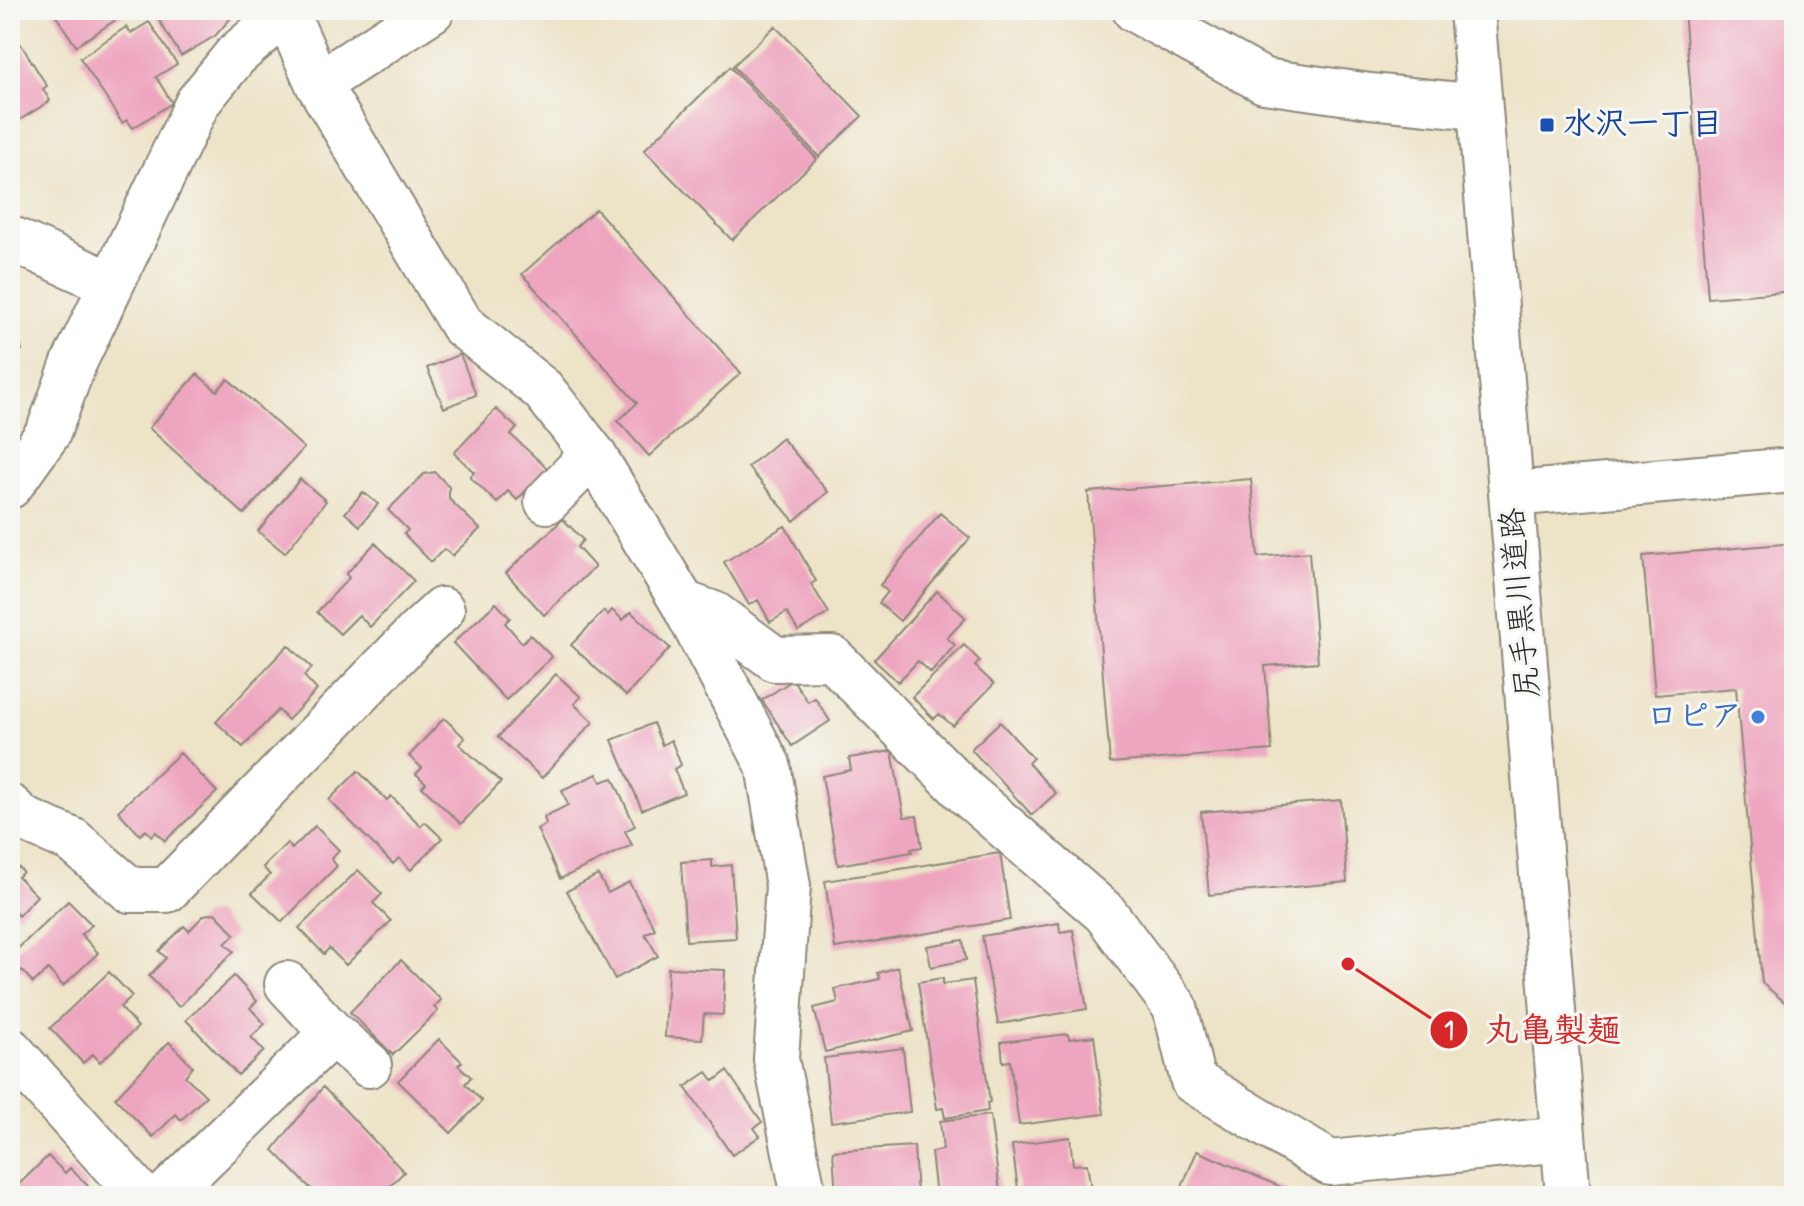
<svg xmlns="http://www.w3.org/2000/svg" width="1804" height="1206" font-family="Mynerve,'Klee One',sans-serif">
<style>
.building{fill:#eea5bf}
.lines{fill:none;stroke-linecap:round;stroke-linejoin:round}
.minor-casing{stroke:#8c8779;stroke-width:48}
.major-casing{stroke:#8c8779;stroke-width:48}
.minor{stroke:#fff;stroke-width:44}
.major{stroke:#fff;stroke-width:44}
.transit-dot{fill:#1a4fb4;stroke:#f6f6f2;stroke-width:3}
.shop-dot{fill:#3f7fe0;stroke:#f6f6f2;stroke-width:3}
.labels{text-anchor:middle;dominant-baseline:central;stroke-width:6;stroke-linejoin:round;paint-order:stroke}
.transit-label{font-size:32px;font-weight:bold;fill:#164399;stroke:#f6f6f2;text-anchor:start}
.street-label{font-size:32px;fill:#2b2b2b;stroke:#f6f6f2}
.shop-label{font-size:32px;font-weight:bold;fill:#366cbe;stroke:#f6f6f2;text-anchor:end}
.leader{fill:none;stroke:#d62828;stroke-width:3}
.callout-dot{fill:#d62828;stroke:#f6f6f2;stroke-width:3}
.mark-label{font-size:24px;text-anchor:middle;font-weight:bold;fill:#fff}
.callout-label{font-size:34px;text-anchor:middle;font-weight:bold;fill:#d62828;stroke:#f6f6f2;stroke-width:6;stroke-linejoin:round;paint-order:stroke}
</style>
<rect width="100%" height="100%" fill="#f6f6f2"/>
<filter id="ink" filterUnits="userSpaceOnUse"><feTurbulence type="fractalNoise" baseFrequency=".0125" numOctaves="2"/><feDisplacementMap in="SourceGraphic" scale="16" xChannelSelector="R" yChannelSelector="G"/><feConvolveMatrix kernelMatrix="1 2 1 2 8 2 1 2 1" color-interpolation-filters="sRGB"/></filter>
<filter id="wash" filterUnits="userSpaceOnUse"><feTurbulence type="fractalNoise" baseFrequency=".006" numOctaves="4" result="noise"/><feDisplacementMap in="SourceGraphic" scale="32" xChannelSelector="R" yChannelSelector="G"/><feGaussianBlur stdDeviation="1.8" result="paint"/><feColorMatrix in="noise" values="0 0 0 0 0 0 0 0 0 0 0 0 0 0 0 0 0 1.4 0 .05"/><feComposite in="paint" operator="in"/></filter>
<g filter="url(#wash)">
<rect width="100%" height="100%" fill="#ede3c7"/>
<g id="blocks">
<path class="building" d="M52 10H119L123 15 76 46Z
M161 10H238L215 36 181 56 155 14Z
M1684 10H1794V291L1708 298Z
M149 22 177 64 156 77 172 103 133 128 127 120 122 123 80 58 126 27 131 33Z
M775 26 862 116 819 157 733 66Z
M10 27 47 86 43 89 50 101 13 124 10 119Z
M730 67 817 159 732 240 644 150Z
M596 209 741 373 649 456 618 421 637 403 522 274Z
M10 310 22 350 10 353Z
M460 354 476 395 444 408 427 368Z
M197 374 217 391 228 379 304 448 244 514 149 428Z
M10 382 17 406 10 407Z
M496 409 517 428 511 435 547 468 517 500 508 491 497 503 470 477 474 472 454 453Z
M11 420 15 440 10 441V421Z
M782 438 828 492 794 521 748 467Z
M435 472 449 487V499L480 529 452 556 444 549 431 562 404 534 408 530 388 510 424 474Z
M300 479 326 501 285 553 258 531Z
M1251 479 1258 557 1309 552 1318 662 1265 666 1272 750 1110 763 1088 492Z
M363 492 378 504 360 526 345 513Z
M940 513 970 538 900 621 879 603 888 592 880 585Z
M563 519 583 540 577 547 595 567 544 615 506 573Z
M785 526 816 581 811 584 829 613 798 631 787 612 770 622 758 600 749 605 724 562Z
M375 543 414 581 370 627 359 615 340 634 317 612 349 578 346 574Z
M1794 543V1010L1762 983 1736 688 1655 695 1643 556Z
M937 591 966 618 947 638 955 645 931 673 918 661 898 682 874 660Z
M496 603 510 618 505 623 522 643 530 635 552 657 506 700 453 643Z
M612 610 623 620 631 612 670 648 626 696 571 645 604 611 608 615Z
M288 645 312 668 304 676 317 690 288 720 278 710 243 747 216 722Z
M964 645 980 661 975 666 994 684 953 726 939 714 934 719 912 697Z
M556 674 581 697 574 704 593 722 542 778 498 737Z
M793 680 808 702 815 698 830 721 792 746 762 700Z
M444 718 465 738 459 744 501 782 461 824 422 787 426 783 416 774 422 768 409 756Z
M1000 722 1033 758 1028 763 1056 793 1032 815 971 749Z
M653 723 662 745 671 740 681 765 674 769 684 793 642 810 612 740Z
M892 751 904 817 917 816 922 847 911 849 912 852 838 865 822 776 851 770 849 758Z
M180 753 217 792 165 841 156 832 152 836 146 830 140 835 118 811Z
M358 771 387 800 391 796 421 826 425 822 442 838 411 870 399 858 393 864 329 800Z
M597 774 601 782 613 778 635 826 625 831 632 845 560 879 537 829 546 824 544 817 568 805 562 790Z
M1341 800 1347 882 1209 895 1201 812Z
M315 826 339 850 331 859 337 866 282 922 252 893 270 875 263 867 287 843 292 849Z
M1000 853 1010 920 835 948 825 881Z
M10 859 23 872 18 877 37 896 18 916 14 911 10 915Z
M712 860V867L731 865 736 938 686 941 681 862Z
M358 870 382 894 373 903 391 921 346 965 329 948 324 954 299 928Z
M598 875 608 893 629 882 655 929 645 934 658 956 615 979 567 891Z
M68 901 92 925 81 934 98 953 63 986 48 969 33 983 22 970 14 976 10 972V956Z
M215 913 235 934 225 944 234 951 179 1007 149 976 166 958 159 951 184 926 189 931 204 915Z
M1059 923 1060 932 1073 930 1087 1009 998 1024 982 936Z
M963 940 966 960 931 967 927 946Z
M401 960 441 1000 434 1007 438 1011 393 1055 350 1012Z
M898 967 913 1031 825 1052 814 1008 838 1002 835 989 880 979 878 973Z
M668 968 725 970 723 1015 704 1014 702 1039 665 1037Z
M109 972 132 996 120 1007 138 1027 100 1062 93 1054 83 1063 50 1028Z
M234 976 257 1001 250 1008 265 1024 251 1037 264 1051 238 1075 186 1020Z
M943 978V984L973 980 990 1102 987 1103 988 1111 945 1118 943 1108 937 1109 918 982Z
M1068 1034 1069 1039 1094 1036 1104 1114 1019 1125 1010 1061 1003 1062 1001 1042Z
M439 1039 462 1062 458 1065 471 1077 465 1084 482 1101 451 1133 398 1081Z
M169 1042 193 1067 185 1076 206 1096 181 1120 176 1114 153 1137 115 1098Z
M903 1048 910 1112 831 1122 824 1058Z
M727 1071 762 1122 754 1128 760 1136 732 1155 685 1087 707 1072 714 1081Z
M323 1087 404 1172 380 1196H318L273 1150Z
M990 1115 1000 1192 967 1196H936L931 1152 943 1150 940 1121Z
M1070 1137 1073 1165 1087 1164 1092 1195 1019 1196 1012 1145Z
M914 1146 917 1196H836L833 1151Z
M1197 1151 1286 1189 1283 1196H1178Z
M48 1156 65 1173 70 1168 88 1186 82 1193 85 1196H10V1193Z"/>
</g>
</g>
<g filter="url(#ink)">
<use href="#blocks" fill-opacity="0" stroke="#8c8779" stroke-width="2"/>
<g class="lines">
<defs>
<path id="minor" d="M285 10 318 84 462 325 543 390 593 454 683 603 768 765 788 886 776 1059 804 1196
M1135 10 1264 81 1370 96 1478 107
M318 84 432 10
M10 238 111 284
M10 486 48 433 74 363 198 102 236 55 286 12
M1512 494 1794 470
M547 501 593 454
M683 603 714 614 775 659 832 658 965 792 1105 913 1175 1007 1193 1081 1330 1163 1563 1139
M10 807 23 819 72 840 130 890H167L417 633 442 610
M287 984 332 1033 369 1065
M10 1050 141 1196
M165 1196 332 1033"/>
<path id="major" d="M1472 10 1568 1196"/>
</defs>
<use href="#minor" class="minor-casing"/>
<use href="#major" class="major-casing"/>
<use href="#minor" class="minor"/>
<use href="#major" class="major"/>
</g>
</g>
<rect class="transit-dot" x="1539" y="117" width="16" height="16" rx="4"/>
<circle class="shop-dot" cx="1758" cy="717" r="8"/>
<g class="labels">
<g class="transit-label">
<text x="1563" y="125">水沢一丁目</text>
</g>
<g class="street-label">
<text transform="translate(1521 603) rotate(-95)">尻手黒川道路</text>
</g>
<g class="shop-label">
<text x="1742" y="717">ロピア</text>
</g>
</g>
<path class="leader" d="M1348 964L1449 1030"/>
<g class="callout-dot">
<circle cx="1348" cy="964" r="8"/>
<circle cx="1449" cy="1030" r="20"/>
</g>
<g class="mark-label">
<text x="1449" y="1038">1</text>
</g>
<g class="callout-label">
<text x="1553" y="1041">丸亀製麺</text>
</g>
<rect width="1804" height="1206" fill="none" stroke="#f6f6f2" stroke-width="40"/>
</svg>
